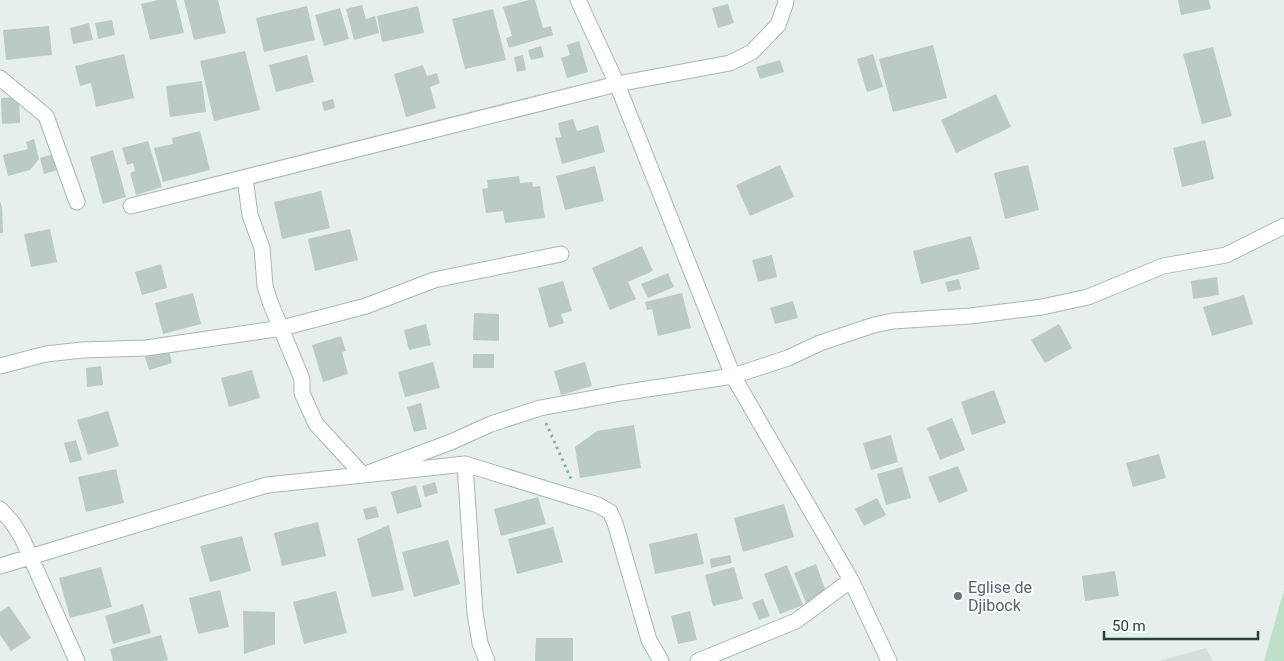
<svg xmlns="http://www.w3.org/2000/svg" width="1284" height="661" font-family="Roboto,sans-serif">
<style>
.built{fill:#d4dfda}
.green{fill:#bfe0c8}
.building{fill:#bbcac4}
.lines{fill:none;stroke-linecap:round;stroke-linejoin:round}
.minor-casing{stroke:#a8b8b2;stroke-width:17}
.path{stroke:#86b3a5;stroke-width:3;stroke-dasharray:2.5 4;stroke-linecap:butt}
.minor{stroke:#fff;stroke-width:15}
.worship-dot{fill:#6b7280;stroke:#f7fbf9;stroke-width:2}
.labels{text-anchor:middle;dominant-baseline:central;stroke-width:4;stroke-linejoin:round;paint-order:stroke}
.worship-label{font-size:16px;fill:#5b616d;stroke:#f7fbf9;text-anchor:start}
</style>
<rect width="100%" height="100%" fill="#e6efeb"/>
<path class="built" d="M1206 648 1213 661H1159Z"/>
<path class="green" d="M1284 590V661H1264Z"/>
<path class="building" d="M158 0H176L184 33 150 40 141 4Z
M184 0H218L226 33 194 40Z
M529 0H535L543 28 551 26 553 35 509 48 506 38 512 36 503 7Z
M1178 0H1209L1211 9 1181 15Z
M728 4 734 23 718 28 712 8Z
M362 5 366 19 375 16 379 33 354 40 346 9Z
M307 6 315 40 264 52 256 18Z
M418 6 424 33 382 42 377 16Z
M340 8 349 39 324 46 315 15Z
M493 9 506 60 465 69 452 19Z
M112 20 115 35 98 39 95 23Z
M89 23 93 40 73 44 70 28Z
M49 26 52 55 6 60 3 30Z
M579 41 588 72 567 78 561 58 570 55 567 45Z
M933 45 947 98 893 112 879 59Z
M541 46 544 57 531 60 528 50Z
M1213 47 1232 116 1202 124 1183 54Z
M245 51 260 110 214 121 200 61Z
M124 54 134 98 96 107 91 83 80 86 75 66Z
M873 54 883 87 867 92 857 59Z
M307 55 314 82 276 92 269 65Z
M523 55 526 70 517 72 514 57Z
M780 60 784 72 760 79 756 67Z
M423 65 427 76 437 73 440 83 430 87 436 108 406 117 394 74Z
M202 81 206 112 170 117 166 86Z
M996 94 1011 127 956 153 941 120Z
M19 97 20 123 2 124 1 98Z
M333 99 335 108 324 111 322 102Z
M573 119 577 131 598 125 605 152 562 164 555 138 561 137 558 123Z
M200 131 210 170 163 182 154 148 173 144 172 138Z
M34 139 39 159 30 170 8 176 3 155 28 149 26 142Z
M1205 140 1214 179 1182 187 1173 148Z
M148 141 162 187 136 195 130 173 135 171 133 163 127 165 122 148Z
M113 150 126 197 103 204 90 157Z
M54 154 58 170 44 174 40 158Z
M780 165 794 197 750 216 736 185Z
M1028 165 1039 210 1005 219 994 173Z
M595 166 604 201 565 210 556 176Z
M519 176 520 183 532 182 533 187 540 186 545 218 505 223 503 211 486 213 482 189 488 188 487 180Z
M321 191 330 228 282 239 274 202Z
M0 201 2 207 3 233H0Z
M50 229 57 262 31 267 24 234Z
M350 229 358 260 315 271 308 239Z
M971 236 980 269 921 284 913 251Z
M642 246 653 271 628 282 636 299 610 310 592 268Z
M772 255 777 277 758 282 752 260Z
M161 264 167 288 142 295 135 272Z
M668 273 674 287 648 298 641 284Z
M1217 277 1219 295 1193 299 1191 281Z
M959 279 961 289 948 292 945 282Z
M563 281 572 311 561 314 564 323 549 328 538 288Z
M193 293 201 324 163 334 155 303Z
M682 293 691 328 658 336 652 309 647 310 645 302Z
M1244 295 1253 324 1212 336 1203 307Z
M793 301 798 318 775 324 770 308Z
M474 313 499 314V341L473 340Z
M426 324 431 345 409 350 404 330Z
M1059 324 1072 348 1045 363 1031 340Z
M341 336 346 351 342 352 348 374 323 382 312 345Z
M168 347 172 363 149 370 144 354Z
M473 354H494V368H473Z
M433 362 440 388 405 397 398 372Z
M585 362 592 386 561 395 554 371Z
M101 366 103 385 87 387 86 368Z
M252 370 260 398 229 407 221 378Z
M994 390 1006 423 972 435 961 402Z
M421 403 427 429 414 432 407 407Z
M108 411 119 446 88 455 77 420Z
M952 418 965 450 940 460 927 428Z
M634 425 641 468 580 478 575 447 597 431Z
M891 435 898 462 871 470 863 443Z
M76 440 82 460 70 463 64 443Z
M1159 454 1166 478 1133 487 1126 463Z
M958 466 968 491 939 503 928 477Z
M902 467 911 498 886 505 877 474Z
M116 469 124 503 86 512 78 477Z
M435 482 438 493 425 497 422 486Z
M416 485 422 507 397 514 391 492Z
M538 497 546 524 501 536 494 509Z
M877 498 886 515 864 526 855 509Z
M784 504 794 537 743 552 734 518Z
M376 506 379 517 366 520 363 509Z
M318 522 326 556 282 566 274 533Z
M389 525 404 590 372 597 357 539Z
M553 527 563 562 517 574 508 539Z
M697 533 704 564 655 574 649 544Z
M242 536 251 571 210 582 200 546Z
M448 540 460 584 414 597 402 552Z
M730 555 732 563 711 568 710 559Z
M816 564 827 594 806 603 794 573Z
M787 565 803 605 780 614 764 574Z
M101 567 112 607 70 618 59 578Z
M734 567 743 599 713 606 705 575Z
M1115 571 1119 596 1085 601 1082 576Z
M220 590 229 627 198 634 189 598Z
M336 591 347 633 304 644 293 602Z
M763 599 770 616 759 620 752 603Z
M143 604 151 633 113 644 105 616Z
M9 606 31 638 11 651 0 635V612Z
M243 611 275 612V644L244 654Z
M690 611 697 640 678 644 671 616Z
M161 635 168 660 164 661H113L110 649Z
M536 638H573V661H535Z"/>
<g class="lines">
<defs>
<path id="minor" d="M578 0 617 84 733 376 851 580 889 661
M0 78 46 116 77 202
M245 178 250 215 262 248 265 286 270 302 302 379V393L316 424 363 475 465 464 598 505 610 512 615 523 649 640 661 661
M131 206 617 84 730 63 752 52 778 25 785 5 786 0
M0 366 46 354 82 350 146 348 282 328 366 306 434 280 561 254
M465 464 475 613 480 643 487 661
M0 509 12 522 22 538 77 661
M0 566 267 485 363 475 451 442 491 424 540 408 621 393 733 376 788 358 820 343 874 325 893 321 970 316 1042 307 1088 297 1163 266 1226 255 1284 226
M698 661 796 621 851 580"/>
</defs>
<use href="#minor" class="minor-casing"/>
<path class="path" d="M546 423 571 479"/>
<use href="#minor" class="minor"/>
</g>
<circle class="worship-dot" cx="958" cy="596" r="5"/>
<g class="labels">
<g class="worship-label">
<text x="968" y="587">Eglise de<tspan x="968" dy="18">Djibock</tspan></text>
</g>
</g>
<path d="M1104 631v8h154v-8" fill="none" stroke="#24423a" stroke-width="2.5"/>
<text x="1112" y="631" font-size="15" fill="#24423a" stroke="#f7fbf9" stroke-width="4" paint-order="stroke">50 m</text>
</svg>
